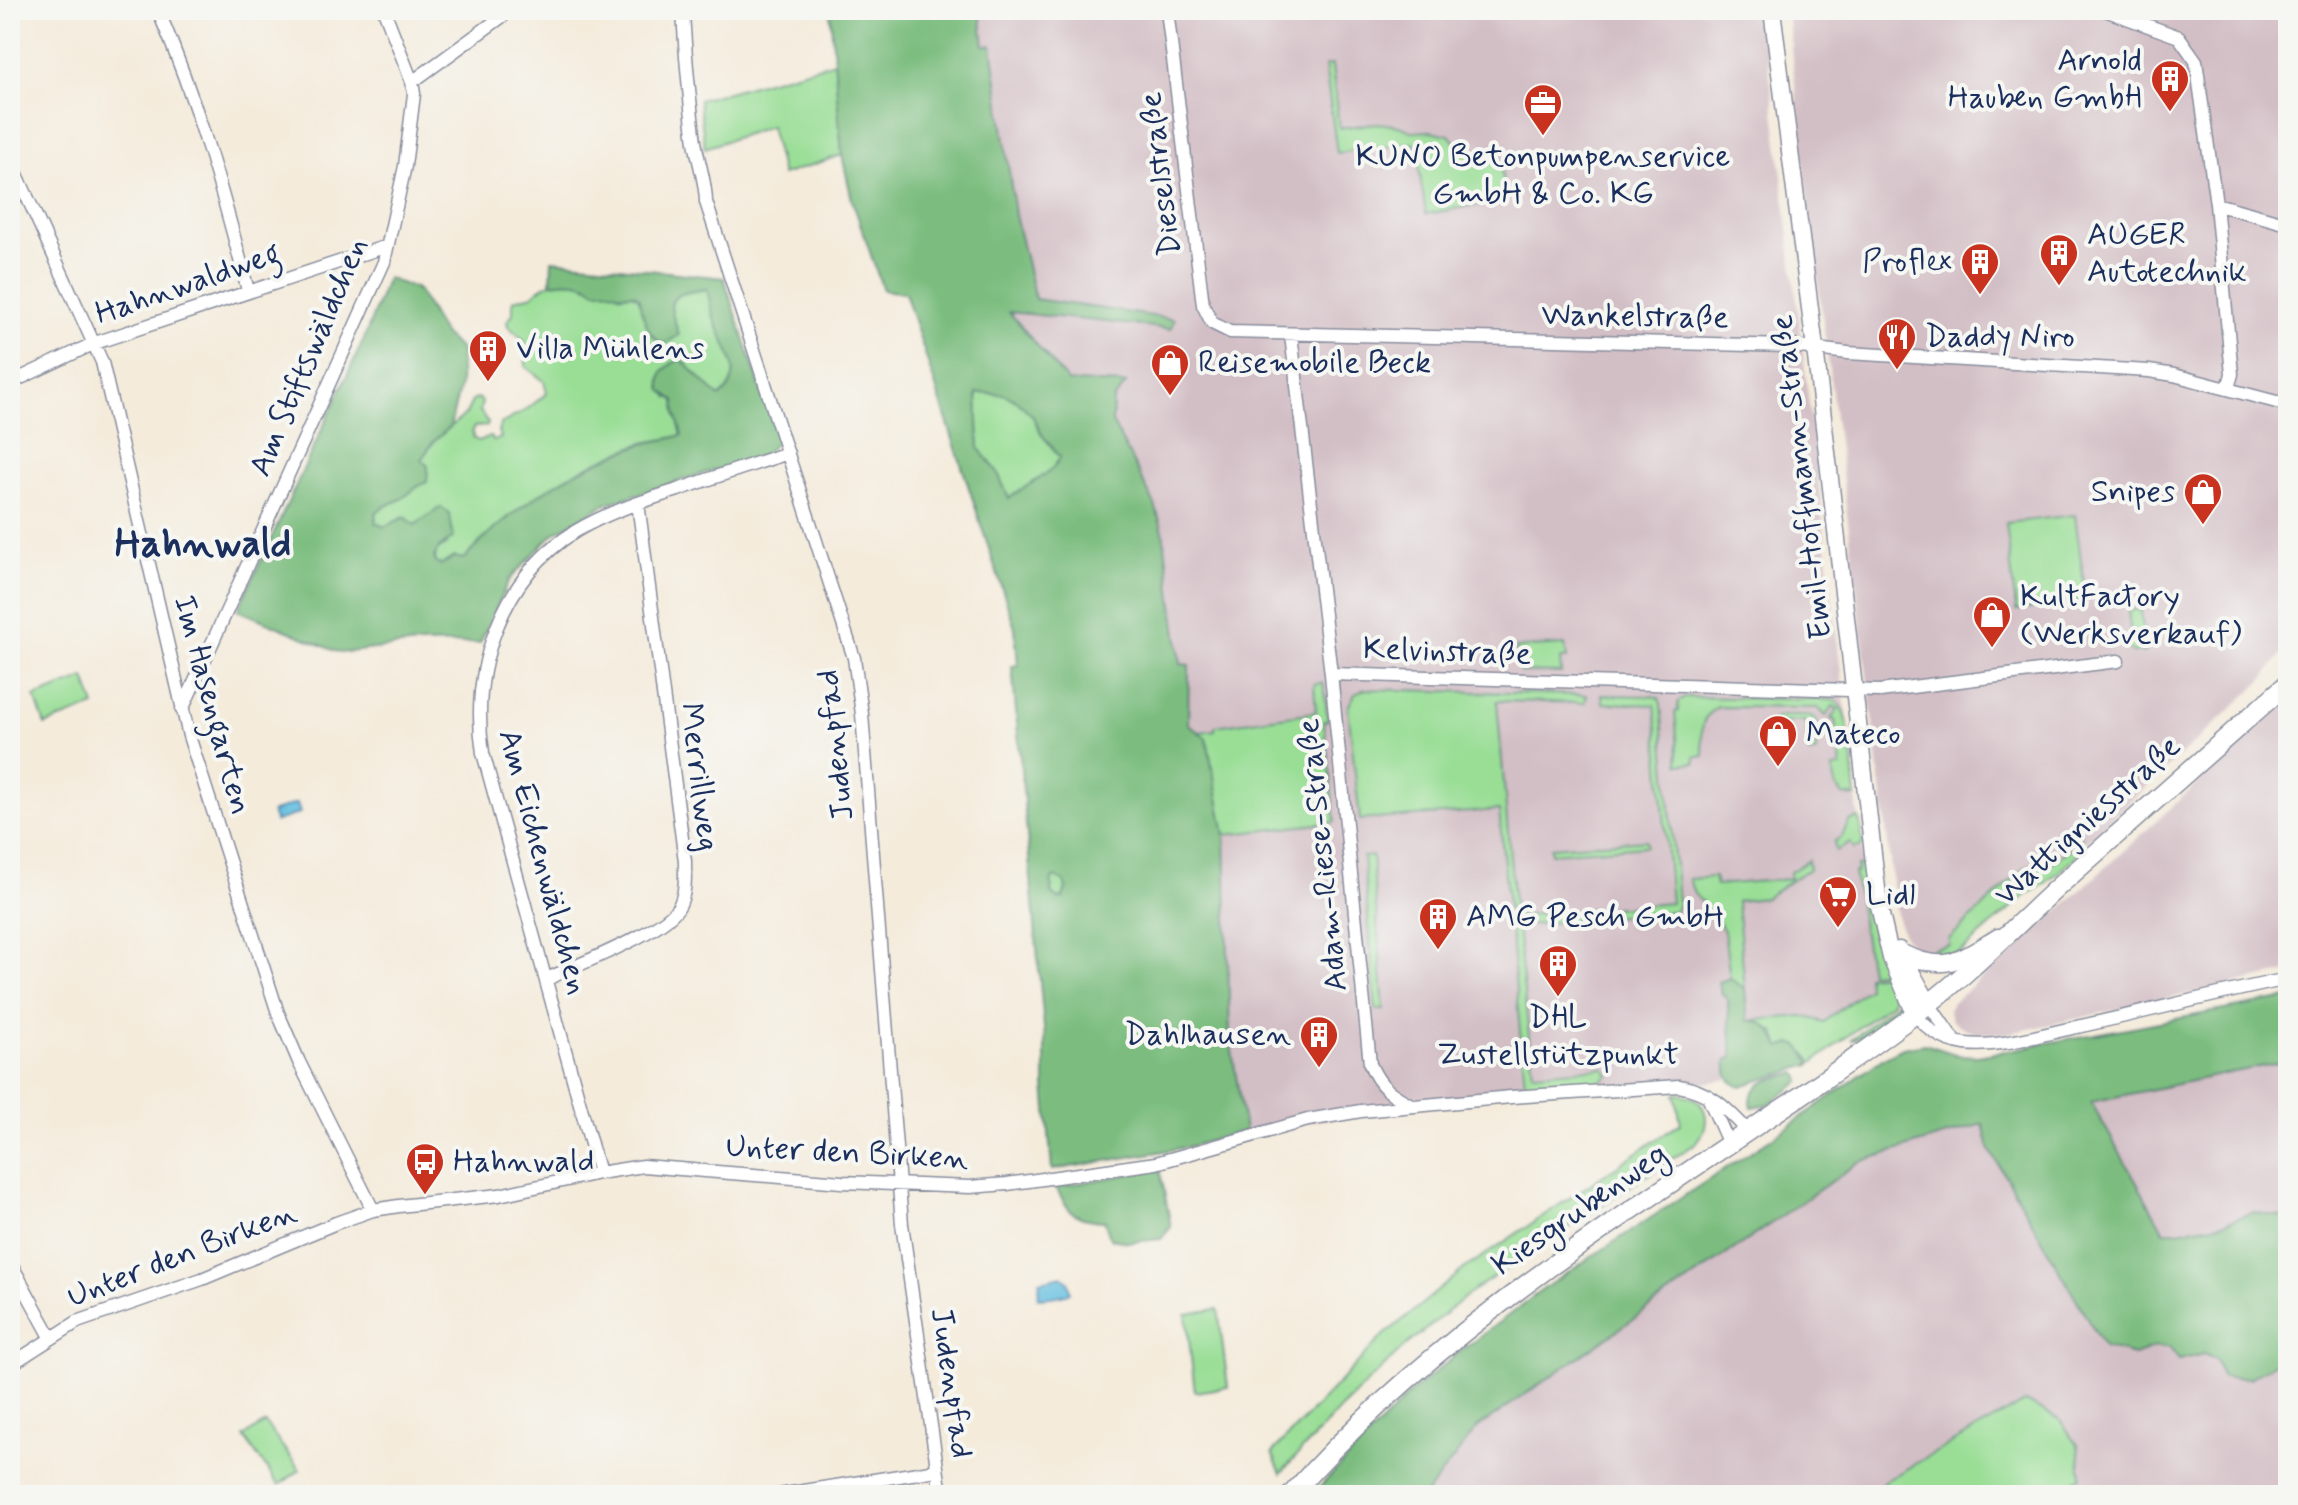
<svg xmlns="http://www.w3.org/2000/svg" width="2298" height="1505" font-family="Mynerve,sans-serif">
<style>
.industrial{fill:#d2bec5}
.green{fill:#9ade96;stroke:#5a867a;stroke-width:2}
.forest{fill:#7bbd7f;stroke:#4b766e;stroke-width:2;fill-rule:evenodd}
.water{fill:#62bee0;stroke:#3e769f;stroke-width:2}
.lines{fill:none;stroke-linecap:round;stroke-linejoin:round}
.minor-casing{stroke:#888d9c;stroke-width:15}
.tertiary-casing{stroke:#888d9c;stroke-width:19}
.secondary-casing{stroke:#888d9c;stroke-width:21}
.minor{stroke:#fff;stroke-width:12}
.tertiary{stroke:#fff;stroke-width:16}
.secondary{stroke:#fff;stroke-width:18}
.labels{text-anchor:middle;dominant-baseline:central;stroke-width:8;stroke-linejoin:round;paint-order:stroke}
.poi-label{font-size:32px;fill:#1b2f5e;stroke:#f6f6f2;text-anchor:start}
.street-label{font-size:32px;fill:#1b2f5e;stroke:#f6f6f2}
.district-label{font-size:40px;font-weight:bold;fill:#1b2f5e;stroke:#f6f6f2}
</style>
<rect width="100%" height="100%" fill="#f6f6f2"/>
<filter id="ink" filterUnits="userSpaceOnUse"><feTurbulence type="fractalNoise" baseFrequency=".0125" numOctaves="2"/><feDisplacementMap in="SourceGraphic" scale="16" xChannelSelector="R" yChannelSelector="G"/><feConvolveMatrix kernelMatrix="1 2 1 2 8 2 1 2 1" color-interpolation-filters="sRGB"/></filter>
<filter id="wash" filterUnits="userSpaceOnUse"><feTurbulence type="fractalNoise" baseFrequency=".006" numOctaves="4" result="noise"/><feDisplacementMap in="SourceGraphic" scale="32" xChannelSelector="R" yChannelSelector="G"/><feGaussianBlur stdDeviation="1.8" result="paint"/><feColorMatrix in="noise" values="0 0 0 0 0 0 0 0 0 0 0 0 0 0 0 0 0 1.4 0 .05"/><feComposite in="paint" operator="in"/></filter>
<g filter="url(#wash)">
<rect width="100%" height="100%" fill="#f4ebdb"/>
<path class="industrial" d="M980 10H1762L1864 865 1873 930 1894 993 1892 1002 1817 1046 1729 1079 1702 1083 1677 1081 1539 1090 1245 1131 1230 1039 1225 835 1335 822 1323 720 1198 732 1188 725 1189 665H1181L1163 531 1155 505 1112 422 1113 400 1068 382 1008 311 1041 314 1035 300 1015 215 992 45 984 47Z
M1787 10H2288V644L2263 680 2081 846 1949 954 1930 955 1911 945 1905 938 1897 916 1806 183Z
M2288 701V972L2010 1033H1974L1952 1021 1948 1010 1952 1003 2016 949Z
M2288 1061V1495H1386L1464 1398 1859 1162 1984 1123Z"/>
<path class="green" d="M835 62 842 155 782 175 770 126 705 148 699 100Z
M1332 65 1339 128 1379 123 1399 126 1414 132 1431 131 1449 135 1464 153 1499 154 1506 200 1426 214 1415 143 1337 153 1325 66Z
M574 281 587 285 596 291 610 289 621 295 632 294 639 298 645 315 676 326C660 294 683 292 707 289 710 299 711 311 715 321 725 346 749 375 719 397L681 360 668 397 675 400 676 414 682 435C668 440 654 440 640 444 573 468 511 507 464 559L454 557 441 565 436 563 435 552 447 544 441 508 415 525 405 517 384 527 376 523 375 512C384 506 390 504 399 500 409 495 415 486 427 481L421 460 434 441 466 414 472 401 478 398 482 402 480 411 488 423 487 426 474 427 472 431 474 439 479 441 490 437 494 441 501 438 498 431 501 424 526 410 547 393 544 381 526 367 525 341 508 326 507 321 513 314V300L533 295C543 282 558 281 574 281Z
M977 393 1004 394 1018 402 1032 415 1042 435 1061 457C1049 478 1026 484 1009 499L997 471 979 449Z
M2075 515 2086 599 2016 611 2006 523Z
M2128 610H2141L2145 652 2133 653 2123 645V641L2131 640Z
M1565 645 1567 659H1560L1561 673 1520 672 1516 648Z
M85 678 95 706 45 725 35 697Z
M1323 682 1328 720 1324 721 1335 822 1225 835 1208 745 1205 737 1198 732 1215 730V726L1316 712 1314 685Z
M1365 689 1587 695 1585 703 1497 701 1515 916 1671 903 1655 705 1603 703 1602 695 1653 696 1659 698 1661 704 1678 903 1675 911 1517 926 1533 1073 1604 1068 1609 1075C1591 1093 1547 1093 1525 1085L1499 810 1360 820 1348 707 1355 694Z
M1687 697 1835 700C1853 715 1853 773 1856 797L1843 795 1836 786 1833 768 1841 767 1835 720 1831 719 1838 709 1833 706 1826 716 1818 708 1718 707C1697 718 1702 735 1704 756H1695V763L1679 764 1675 712 1678 711V702Z
M1780 716H1810L1816 719V752L1809 753 1806 721 1777 723V730L1774 729 1771 721Z
M1859 818 1863 846 1854 848 1850 842 1836 851 1834 842 1842 836 1849 821Z
M2080 832 2081 846 2074 859 2043 885 2024 897 1961 952 1937 958 1931 953 1934 949 1949 945V939L2023 870 2039 860 2052 862 2076 845 2077 833Z
M1646 840 1647 846 1551 853V847Z
M1372 856 1384 1010H1376L1363 857Z
M1808 861 1809 869 1765 898 1737 901 1745 989 1730 978 1724 931 1714 914 1694 894 1689 879 1714 877 1716 885 1790 879V872Z
M1865 865 1873 930 1886 971 1870 973 1854 872H1857V866Z
M1055 876 1065 882 1066 888 1063 898 1059 899 1051 894 1052 879Z
M1887 974 1894 993 1892 1002 1810 1065 1811 1060 1799 1046 1780 1047 1775 1033 1754 1020 1803 1016 1824 1022 1868 988 1867 976Z
M1899 1001C1896 1020 1868 1035 1851 1040Z
M1675 1094C1706 1094 1715 1121 1696 1143L1474 1290 1404 1347 1342 1407 1281 1473 1272 1453 1382 1337 1464 1269 1681 1123Z
M1218 1309 1228 1387 1195 1392 1186 1314Z
M2025 1402 2059 1419 2078 1445 2081 1477 2050 1495H1871L1885 1481Z
M265 1423 300 1470 279 1485 244 1437Z"/>
<path class="forest" d="M830 10H980L984 46 992 45 1015 215 1035 299 1174 319 1171 329 1009 312 1068 382 1126 384 1113 400 1112 422 1155 505 1163 531 1181 664 1189 665 1188 724 1205 737 1208 745 1225 835 1230 1039 1245 1131 1188 1147 1052 1170 1045 1085V1039L1012 666 1018 665 1015 628 905 293 883 290 852 200 842 155ZM977 393 1004 394 1018 402 1032 415 1042 435 1060 457C1050 478 1026 483 1009 499L997 471 979 449ZM1055 877 1064 882 1066 888 1063 898 1059 899 1051 893 1052 879Z
M552 260 724 278 778 441 763 455 606 504 553 534 509 580 480 643 417 644 340 653 238 610 364 339 387 278 417 289 444 335 461 350 460 385 450 427 434 441 421 460 428 466 427 482C415 486 409 495 399 500 390 504 384 506 375 513L376 523 384 527 405 517 415 525 441 507 450 514 453 538 439 548 434 557 436 563 441 565 454 557 464 559C512 507 573 468 640 445 654 440 668 440 682 435L676 414 675 400 662 391C657 374 665 366 681 359L719 397C749 376 725 346 715 321 711 311 710 300 707 289 666 295 666 297 679 335L665 344C648 338 647 324 641 310 640 307 640 300 638 297 633 291 626 296 620 294 610 290 607 290 596 291 583 279 567 281 551 283Z
M1730 978 1745 989 1748 1021C1767 1019 1773 1033 1780 1047L1791 1043 1799 1046 1811 1061 1810 1065 1741 1086C1727 1082 1726 1074 1727 1060L1733 1058 1727 998 1722 994 1718 982Z
M2288 998V1061L2091 1102 2164 1231H2177L2225 1223 2254 1212 2288 1218V1354L2250 1378 2221 1377 2216 1359 2203 1354 2179 1360 2169 1347H2155L2134 1355 2104 1347 1989 1148 1983 1124 1859 1162 1477 1428 1425 1495H1312L1409 1394 1462 1350 1549 1285 1790 1126 1885 1057 1903 1048 1925 1044 1958 1055 1978 1056Z
M1796 1073 1800 1077V1082L1769 1104 1752 1107C1745 1082 1779 1077 1796 1073Z
M1160 1169 1171 1227 1161 1239 1130 1242 1110 1239 1105 1221C1075 1220 1069 1214 1056 1187Z"/>
<path class="water" d="M297 803 300 813 275 822 272 812Z
M1062 1276 1068 1281 1070 1292C1062 1297 1047 1297 1038 1298L1040 1281Z"/>
</g>
<g filter="url(#ink)">
<g class="lines">
<defs>
<path id="minor" d="M158 10C197 101 224 195 248 291
M683 10C685 52 689 93 694 134 696 157 706 179 706 202L854 658 862 714 902 1224 941 1495
M1167 10 1203 305 1212 323 1230 332 1792 346 1848 353 2149 371 2174 375 2288 405
M2105 10 2179 37 2196 61 2216 204 2232 374 2228 388
M412 82 511 10
M10 159 102 362 189 736 278 1013 299 1062 373 1210
M2216 204 2288 224
M1291 335 1331 674 1370 1064C1380 1088 1391 1094 1413 1106
M10 383 95 343 387 246
M1331 674 1880 691 2118 661
M182 710 384 262 405 166 414 94 412 82 384 10
M547 979C576 965 668 931 680 904 686 891 685 875 685 861L638 503
M1929 1004 1955 1042
M1915 1014C1929 1031 1943 1041 1965 1044 1998 1048 2036 1036 2068 1029 2141 1013 2214 994 2288 979
M1708 1097 1729 1144
M599 1173 483 753C470 670 501 577 576 531 608 512 643 501 678 490 714 477 751 465 788 453
M10 1262 51 1337
M10 1365 77 1322 202 1279 336 1223 373 1210 399 1206 499 1195 599 1173 643 1166 842 1182 970 1187 1007 1184 1156 1163 1308 1120 1361 1111 1511 1097 1679 1086C1712 1092 1726 1108 1748 1131
M779 1495 937 1470"/>
<path id="tertiary" d="M1772 10 1815 348 1879 906 1891 958 1915 1014
M1899 950 1929 1004
M1900 952C1945 974 1958 961 1998 937"/>
<path id="secondary" d="M1291 1495C1471 1290 1711 1169 1926 1006 1973 970 2016 925 2060 885 2136 818 2212 751 2288 683"/>
</defs>
<use href="#minor" class="minor-casing"/>
<use href="#tertiary" class="tertiary-casing"/>
<use href="#secondary" class="secondary-casing"/>
<use href="#minor" class="minor"/>
<use href="#tertiary" class="tertiary"/>
<use href="#secondary" class="secondary"/>
</g>
</g>
<defs>
<symbol id="building-pin" viewBox="-11 -11 22 30"><path d="M0 17L-7.5 6A9.5 9.5 0 1 1 7.5 6Z" fill="#c8321e" stroke="#f6f6f2"/><path d="M-4-6H4V6H1V3H-1V6H-4ZM-2.5-4.3h1.7v1.8h-1.7ZM.8-4.3h1.7v1.8H.8ZM-2.5-1h1.7V.8h-1.7ZM.8-1h1.7V.8H.8Z" fill="#fff"/></symbol>
<symbol id="office-pin" viewBox="-11 -11 22 30"><path d="M0 17L-7.5 6A9.5 9.5 0 1 1 7.5 6Z" fill="#c8321e" stroke="#f6f6f2"/><path d="M-6-3h4V-5.5h4V-3h4V5H-6ZM-1-4.5V-3h2v-1.5ZM-6 0V1H6V0Z" fill="#fff"/></symbol>
<symbol id="restaurant-pin" viewBox="-11 -11 22 30"><path d="M0 17L-7.5 6A9.5 9.5 0 1 1 7.5 6Z" fill="#c8321e" stroke="#f6f6f2"/><path d="M-5-6h1v4h1v-4h1v4h1v-4h1v5L-1.5 .5V6h-2V.5L-5-1ZM5-6V6H3V1.5H1.5Q1.5-4 5-6Z" fill="#fff"/></symbol>
<symbol id="shop-pin" viewBox="-11 -11 22 30"><path d="M0 17L-7.5 6A9.5 9.5 0 1 1 7.5 6Z" fill="#c8321e" stroke="#f6f6f2"/><path d="M-5-2.5h2.3a2.7 3.5 0 0 1 5.4 0H5L5.5 6h-11ZM-1.5-2.5h3a1.5 2.3 0 0 0-3 0Z" fill="#fff"/></symbol>
<symbol id="supermarket-pin" viewBox="-11 -11 22 30"><path d="M0 17L-7.5 6A9.5 9.5 0 1 1 7.5 6Z" fill="#c8321e" stroke="#f6f6f2"/><path d="M-6-5.5h2.5l.6 2H6L4.5 2H-2.5L-4.4-4H-6ZM-1.5 3.2a1.3 1.3 0 1 0 .1 0ZM3 3.2a1.3 1.3 0 1 0 .1 0Z" fill="#fff"/></symbol>
<symbol id="bus-pin" viewBox="-11 -11 22 30"><path d="M0 17L-7.5 6A9.5 9.5 0 1 1 7.5 6Z" fill="#c8321e" stroke="#f6f6f2"/><path d="M-5-6H5V4H4V6H2V4H-2V6H-4V4H-5ZM-3.5-4V0h7V-4ZM-3.5 1.2v1.5H-2V1.2ZM2 1.2v1.5H3.5V1.2Z" fill="#fff"/></symbol>
</defs>
<g fill-rule="evenodd">
<use href="#building-pin" x="2148" y="57" width="44" height="60"/>
<use href="#office-pin" x="1521" y="81" width="44" height="60"/>
<use href="#building-pin" x="2037" y="231" width="44" height="60"/>
<use href="#building-pin" x="1958" y="240" width="44" height="60"/>
<use href="#restaurant-pin" x="1875" y="315" width="44" height="60"/>
<use href="#building-pin" x="466" y="327" width="44" height="60"/>
<use href="#shop-pin" x="1148" y="341" width="44" height="60"/>
<use href="#shop-pin" x="2181" y="470" width="44" height="60"/>
<use href="#shop-pin" x="1970" y="593" width="44" height="60"/>
<use href="#shop-pin" x="1756" y="712" width="44" height="60"/>
<use href="#supermarket-pin" x="1816" y="873" width="44" height="60"/>
<use href="#building-pin" x="1416" y="895" width="44" height="60"/>
<use href="#building-pin" x="1536" y="942" width="44" height="60"/>
<use href="#building-pin" x="1297" y="1013" width="44" height="60"/>
<use href="#bus-pin" x="403" y="1140" width="44" height="60"/>
</g>
<g class="labels">
<g class="poi-label">
<text x="2142" y="61" text-anchor="end">Arnold<tspan x="2142" dy="37">Hauben GmbH</tspan></text>
<text x="1543" y="157" text-anchor="middle">KUNO Betonpumpenservice<tspan x="1543" dy="37">GmbH &amp; Co. KG</tspan></text>
<text x="2087" y="235">AUGER<tspan x="2087" dy="37">Autotechnik</tspan></text>
<text x="1952" y="262" text-anchor="end">Proflex</text>
<text x="1925" y="337">Daddy Niro</text>
<text x="516" y="349">Villa Mühlens</text>
<text x="1198" y="363">Reisemobile Beck</text>
<text x="2175" y="492" text-anchor="end">Snipes</text>
<text x="2020" y="597">KultFactory<tspan x="2020" dy="37">(Werksverkauf)</tspan></text>
<text x="1806" y="734">Mateco</text>
<text x="1866" y="895">Lidl</text>
<text x="1466" y="917">AMG Pesch GmbH</text>
<text x="1558" y="1018" text-anchor="middle">DHL<tspan x="1558" dy="37">Zustellstützpunkt</tspan></text>
<text x="1291" y="1035" text-anchor="end">Dahlhausen</text>
<text x="453" y="1162">Hahnwald</text>
</g>
<g class="street-label">
<text transform="translate(1161 174) rotate(-97)">Dieselstraße</text>
<text transform="translate(188 284) rotate(-19)">Hahnwaldweg</text>
<text transform="translate(1635 317) rotate(1)">Wankelstraße</text>
<text transform="translate(309 357) rotate(-67)">Am Stiftswäldchen</text>
<text transform="translate(1802 477) rotate(-97)">Emil-Hoffmann-Straße</text>
<text transform="translate(1447 652) rotate(2)">Kelvinstraße</text>
<text transform="translate(212 705) rotate(75)">Im Hasengarten</text>
<text transform="translate(836 745) rotate(-96)">Judenpfad</text>
<text transform="translate(699 777) rotate(83)">Merrillweg</text>
<text transform="translate(2088 821) rotate(-42)">Wattigniesstraße</text>
<text transform="translate(1323 855) rotate(-96)">Adam-Riese-Straße</text>
<text transform="translate(543 862) rotate(75)">Am Eichenwäldchen</text>
<text transform="translate(847 1153) rotate(3)">Unter den Birken</text>
<text transform="translate(1580 1210) rotate(-35)">Kiesgrubenweg</text>
<text transform="translate(182 1255) rotate(-21)">Unter den Birken</text>
<text transform="translate(951 1383) rotate(82)">Judenpfad</text>
</g>
<g class="district-label">
<text x="203" y="545">Hahnwald</text>
</g>
</g>
<rect width="2298" height="1505" fill="none" stroke="#f6f6f2" stroke-width="40"/>
</svg>
